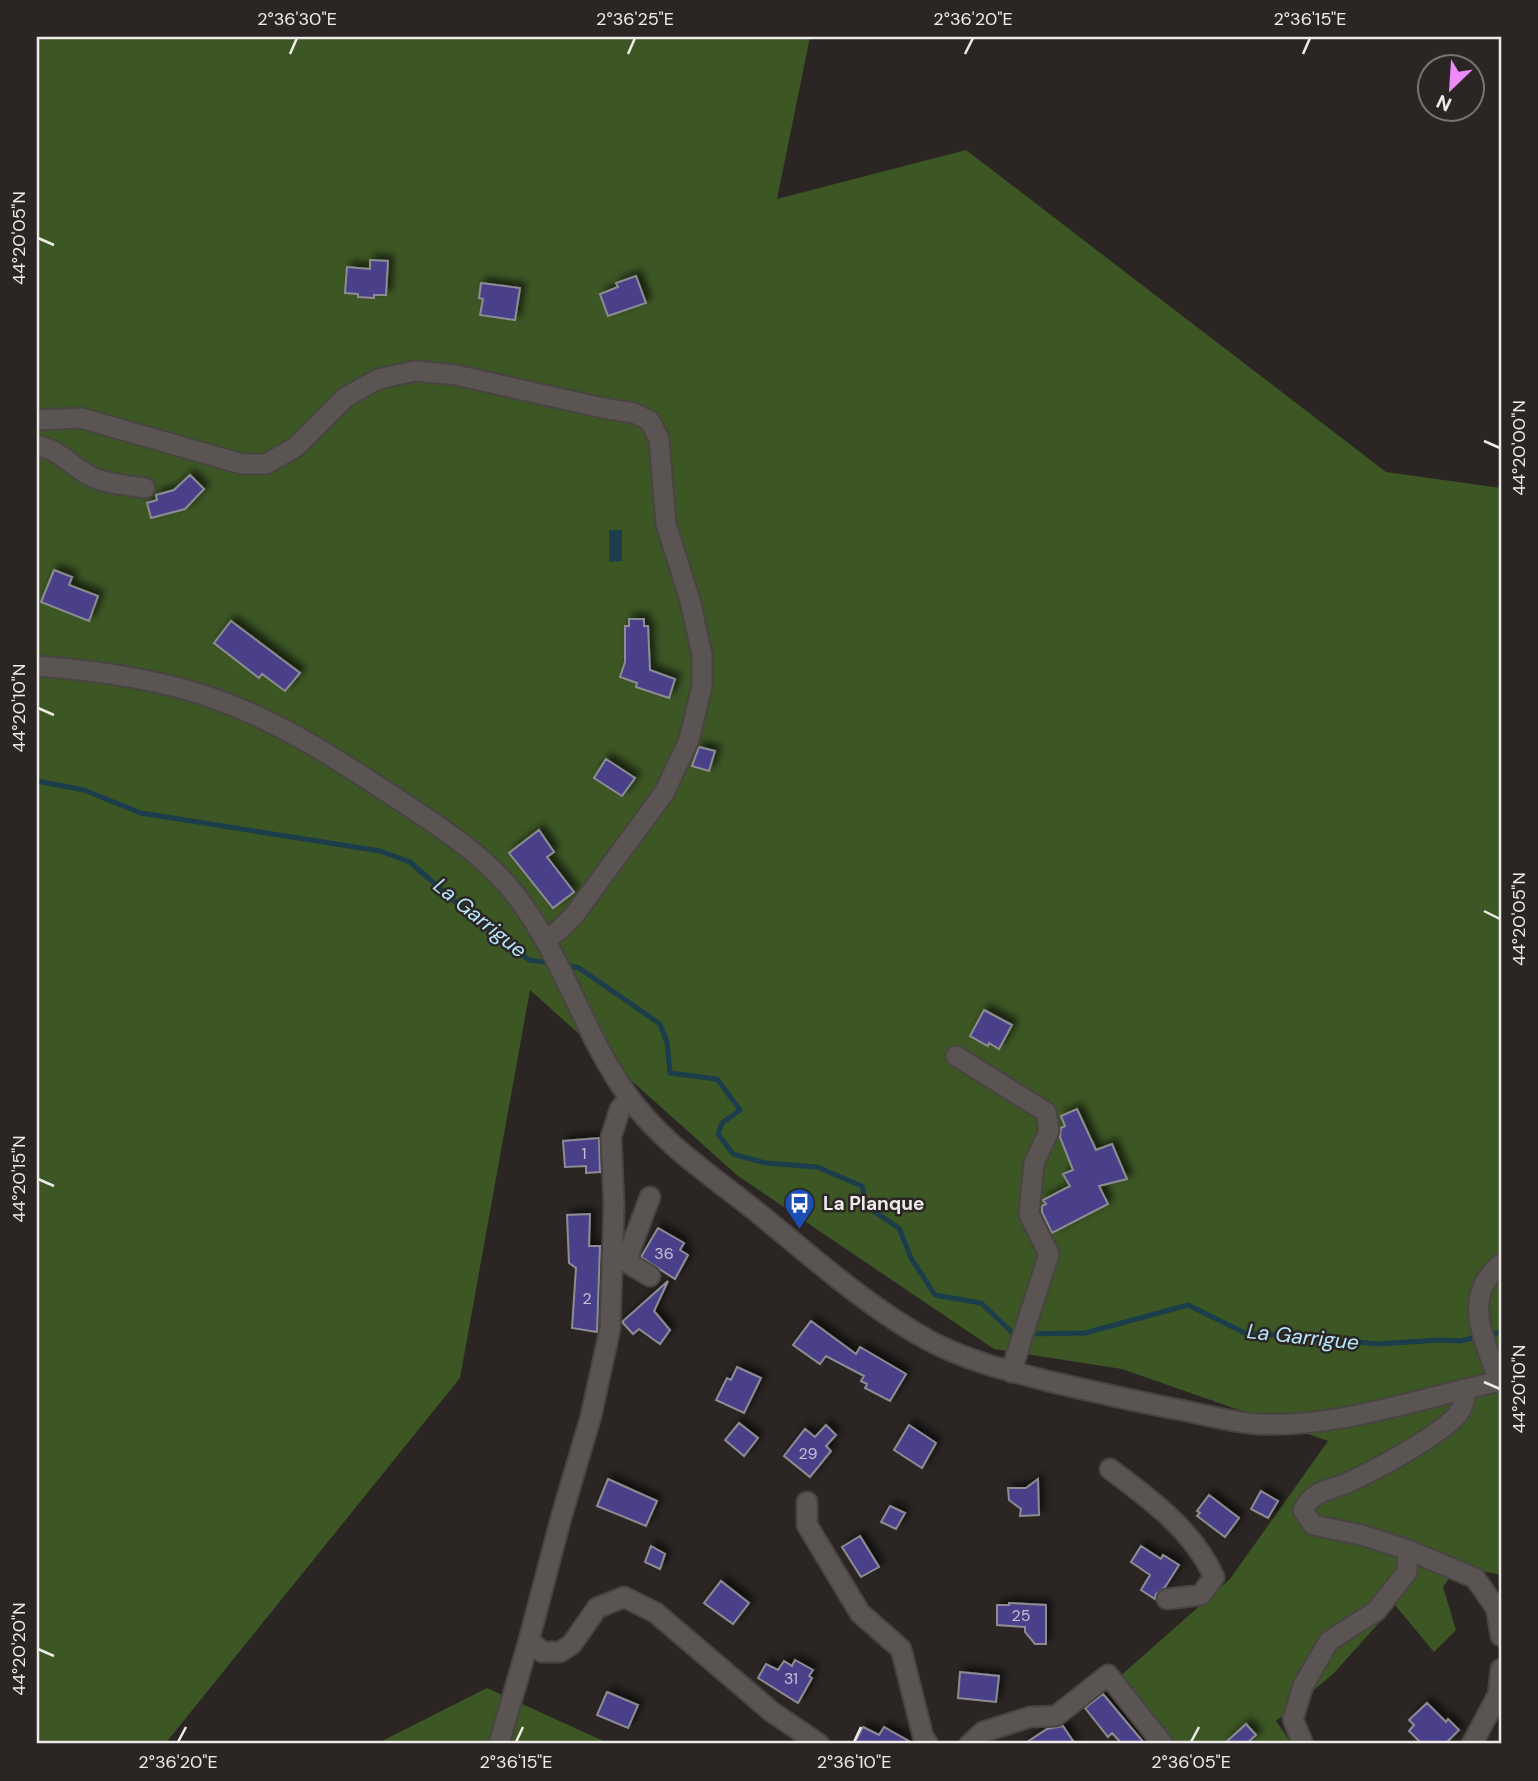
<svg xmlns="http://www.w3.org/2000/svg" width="1538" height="1781" font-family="'DM Sans',sans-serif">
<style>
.green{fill:#3c5624}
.water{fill:#1b3d4c}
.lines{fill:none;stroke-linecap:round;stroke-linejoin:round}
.stream{stroke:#1b3d4c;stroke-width:5}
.building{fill:#4a3f89;stroke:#8c8c92;stroke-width:2;filter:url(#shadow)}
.minor-casing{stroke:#484442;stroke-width:23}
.minor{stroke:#5a5452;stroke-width:19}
.ticks{fill:none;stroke:#eeebea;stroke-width:2.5}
.labels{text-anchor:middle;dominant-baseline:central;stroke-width:5;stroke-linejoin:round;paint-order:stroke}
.number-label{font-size:16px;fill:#c5c0d2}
.poi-label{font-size:19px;font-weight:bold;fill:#eeebea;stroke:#2b2624;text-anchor:start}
.water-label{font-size:21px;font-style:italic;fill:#b6e6fe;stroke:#2b2624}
.neatline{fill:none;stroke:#eeebea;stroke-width:2.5}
.ticks-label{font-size:18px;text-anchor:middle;fill:#eeebea}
</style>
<defs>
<filter id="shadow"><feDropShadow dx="5" dy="-5" stdDeviation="3.5" flood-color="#0009"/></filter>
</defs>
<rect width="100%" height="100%" fill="#2b2624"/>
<path class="green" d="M37 37H810L777 199 966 150 1386 472 1501 488V1575L1458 1566 1443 1587 1456 1630 1434 1652 1395 1605 1333 1674 1276 1721 1292 1744H1167L1118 1678 1230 1579 1328 1441 1122 1369 994 1349 738 1176 530 990 460 1378 165 1744H37Z
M487 1688 610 1744H376Z"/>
<path class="water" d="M609 530H622V561L609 562Z"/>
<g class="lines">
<path class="stream" d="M37 781 84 790 141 813 380 851 410 862 474 918 529 960 551 963
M565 965 579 968 660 1024 667 1042 670 1073 717 1079 740 1110 722 1123 718 1134 733 1154 765 1163 817 1167 862 1186 867 1207 899 1228 911 1258 935 1295 981 1303 1014 1334H1018
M1028 1334 1085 1333 1188 1305 1245 1333 1308 1337 1377 1344 1440 1340 1460 1341 1501 1332"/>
</g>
<path class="building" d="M370 260 388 261 386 295H374V298L358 297V294L345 293 347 267 370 269Z
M636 276 646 303 608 316 600 294 618 287 616 283Z
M481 283 520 288 515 320 480 315 483 299 479 298Z
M190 475 204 489 185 509 151 518 147 503 157 500 156 495 174 490Z
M54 570 72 577 69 585 98 596 89 621 41 602Z
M629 619H644V626H648L650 670 675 679 669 698 636 687 637 683 620 677 625 662V626H629Z
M231 621 300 673 285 691 262 674 259 678 214 643Z
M699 747 715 751 709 771 692 766Z
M606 759 635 778 622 796 594 778Z
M539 830 554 852 547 857 574 892 553 908 509 853Z
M984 1010 1012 1025 999 1049 989 1043 988 1046 970 1036Z
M1077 1109 1096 1150 1112 1144 1127 1179 1099 1186 1108 1204 1052 1233 1042 1212V1206L1046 1204 1043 1200 1070 1186 1063 1174 1073 1170 1060 1137 1061 1128 1065 1126 1061 1116Z
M599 1138 600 1172 586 1173V1166L565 1167 563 1141Z
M590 1214 589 1246H600L597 1332 572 1328 576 1268 569 1263 567 1215Z
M658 1228 684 1243 680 1250 688 1255 675 1279 641 1257Z
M668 1281 654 1311 670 1330 660 1344 639 1329 633 1334 622 1322Z
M811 1321 856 1354 860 1347 906 1374 890 1401 865 1388 867 1384 861 1381 864 1376 826 1356 820 1364 793 1345Z
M737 1367 761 1378 744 1413 716 1400 727 1378 731 1380Z
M739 1423 758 1438 744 1456 725 1440Z
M826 1425 836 1435 826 1446 831 1451 810 1477 784 1456 805 1429 815 1437Z
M909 1425 936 1443 922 1468 894 1450Z
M608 1479 657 1501 646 1526 597 1506Z
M1038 1479 1039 1515 1020 1516 1021 1509 1009 1500 1008 1488H1026Z
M1261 1491 1278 1501 1268 1518 1251 1509Z
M1209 1495 1239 1518 1225 1537 1197 1516 1200 1513 1197 1511Z
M890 1506 905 1513 896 1529 881 1522Z
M860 1536 879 1567 861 1577 842 1547Z
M651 1546 665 1554 660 1569 645 1562Z
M1141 1546 1161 1559 1163 1555 1179 1565 1165 1587 1156 1594 1155 1599 1141 1590 1150 1575 1131 1562Z
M721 1581 749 1603 733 1624 704 1603Z
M1009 1603 1046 1605V1644H1035L1025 1632V1627L997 1625V1605H1009Z
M795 1660 813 1670 809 1676 812 1678 798 1703 758 1678 766 1664 778 1670 784 1661 792 1666Z
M960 1672 999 1676 996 1702 958 1698Z
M607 1692 638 1705 628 1728 597 1715Z
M1103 1694 1118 1712 1145 1744H1122L1112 1733 1108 1737 1085 1708Z
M1427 1703 1446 1722 1448 1719 1459 1730 1445 1744H1422L1409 1731 1414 1725 1409 1720Z
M1246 1724 1256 1735 1246 1744H1224Z
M1063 1726 1075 1744H1024L1047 1729Z
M863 1727 879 1735 884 1727 914 1744H854Z"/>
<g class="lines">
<defs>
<path id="minor" d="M37 420 81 418 242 464H266L296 447 346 397 378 379 415 371 456 375 603 408 634 413 650 421 659 439 666 524 690 600 702 655V686L689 740 664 793 575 914 558 931 545 940
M37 445C63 452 68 464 90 476 105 484 127 485 145 488
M37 666C100 671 167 680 226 703 289 727 346 765 402 802 449 833 496 863 527 911 567 969 587 1039 628 1096 660 1141 709 1174 752 1208 808 1253 864 1305 928 1340 967 1361 1009 1371 1052 1382 1095 1392 1138 1402 1181 1410 1207 1415 1234 1423 1259 1424 1341 1428 1422 1397 1501 1381
M956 1056 1046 1112 1049 1131 1034 1163 1029 1214 1049 1254 1011 1372
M629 1098 620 1109 611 1137 614 1206 610 1329 591 1416 561 1518 529 1640 542 1652H560L572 1644 597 1608 624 1597 656 1613 772 1712 819 1744
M650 1197 630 1250 628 1263 650 1276
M1499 1381C1485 1340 1460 1297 1501 1264
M1110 1469C1149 1498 1194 1531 1214 1577L1201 1595 1167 1599
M807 1502V1525L860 1613 901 1649 923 1736 928 1744
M1408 1550 1475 1578 1496 1608 1501 1636
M499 1744 529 1640
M970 1744 983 1732 1030 1717 1056 1716 1108 1675 1163 1744
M1303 1744 1293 1719 1303 1686 1329 1641 1376 1611 1407 1572 1408 1550 1362 1535 1313 1525 1303 1510C1314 1490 1327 1491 1347 1483 1372 1472 1441 1435 1458 1414 1464 1406 1465 1399 1465 1389
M1472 1744 1498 1695 1501 1669"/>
</defs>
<use href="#minor" class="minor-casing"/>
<use href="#minor" class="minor"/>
</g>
<path class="ticks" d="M290 54 297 38M628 54 635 38M965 54 973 38M1303 54 1310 38M38 238 54 245M1484 441 1500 448M38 708 54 715M1484 911 1500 919M38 1179 54 1186M1484 1382 1500 1389M38 1649 54 1656M178 1742 186 1727M516 1742 523 1727M854 1742 861 1727M1191 1742 1199 1727"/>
<defs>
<symbol id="bus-pin" viewBox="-11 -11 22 30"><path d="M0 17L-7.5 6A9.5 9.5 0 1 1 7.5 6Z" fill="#1a4fb4" stroke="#2b2624"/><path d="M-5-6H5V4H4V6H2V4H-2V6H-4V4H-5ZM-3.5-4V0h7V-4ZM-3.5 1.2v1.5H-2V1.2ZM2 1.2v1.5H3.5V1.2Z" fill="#fff"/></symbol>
</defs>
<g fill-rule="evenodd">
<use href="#bus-pin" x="782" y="1186" width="35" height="47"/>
</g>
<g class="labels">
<g class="number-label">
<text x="584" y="1153">1</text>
<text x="664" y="1253">36</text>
<text x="587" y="1298">2</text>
<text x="808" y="1453">29</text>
<text x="1021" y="1615">25</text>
<text x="791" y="1678">31</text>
</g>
<g class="poi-label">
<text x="823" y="1203">La Planque</text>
</g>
<g class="water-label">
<text transform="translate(480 918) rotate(39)">La Garrigue</text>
<text transform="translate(1303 1337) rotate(6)">La Garrigue</text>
</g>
</g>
<rect width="1538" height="1781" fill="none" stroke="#2b2624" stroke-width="77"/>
<g transform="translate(1451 88) rotate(205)"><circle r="33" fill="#2b2624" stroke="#797573" stroke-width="2"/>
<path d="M0-5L12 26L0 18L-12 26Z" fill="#ec8cfa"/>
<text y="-10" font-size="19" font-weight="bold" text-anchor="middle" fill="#eeebea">N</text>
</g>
<rect x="38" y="38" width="1462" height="1704" class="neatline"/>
<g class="ticks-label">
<text x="297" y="25">2°36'30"E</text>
<text x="635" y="25">2°36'25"E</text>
<text x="973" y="25">2°36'20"E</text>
<text x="1310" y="25">2°36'15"E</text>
<text transform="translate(19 238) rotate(-90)" y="6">44°20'05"N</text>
<text transform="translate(1519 448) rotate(-90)" y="6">44°20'00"N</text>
<text transform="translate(19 708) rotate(-90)" y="6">44°20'10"N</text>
<text transform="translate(1519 919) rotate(-90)" y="6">44°20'05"N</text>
<text transform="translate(19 1179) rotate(-90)" y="6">44°20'15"N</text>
<text transform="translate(1519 1389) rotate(-90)" y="6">44°20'10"N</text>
<text transform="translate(19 1649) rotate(-90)" y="6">44°20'20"N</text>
<text x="178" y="1768">2°36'20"E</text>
<text x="516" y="1768">2°36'15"E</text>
<text x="854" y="1768">2°36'10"E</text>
<text x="1191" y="1768">2°36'05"E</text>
</g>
</svg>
